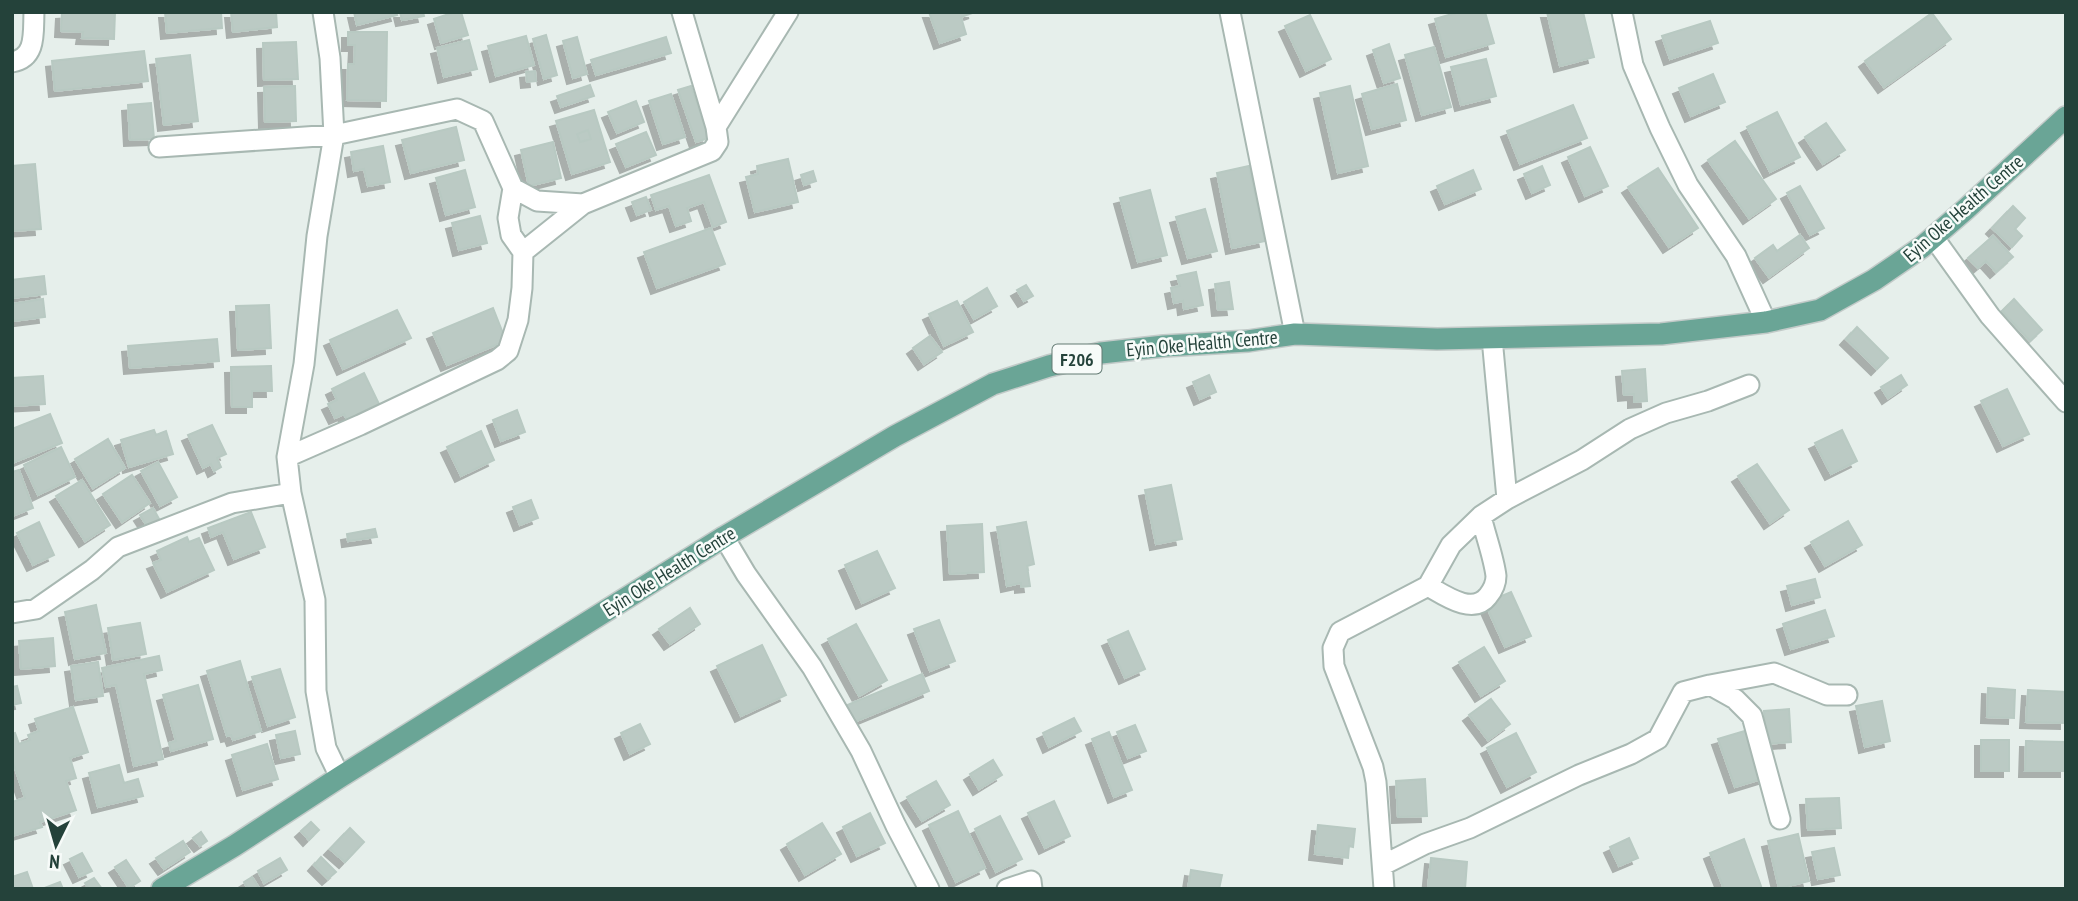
<svg xmlns="http://www.w3.org/2000/svg" width="2078" height="901" font-family="'PT Sans Narrow',sans-serif">
<style>
.building{fill:#bbcac4;stroke:#b8c9c2;stroke-width:2;fill-rule:evenodd;filter:url(#shadow)}
.lines{fill:none;stroke-linecap:round;stroke-linejoin:round}
.minor-casing{stroke:#a8b8b2;stroke-width:23}
.primary-casing{stroke:#c2cac8;stroke-width:24}
.minor{stroke:#fff;stroke-width:19}
.primary{stroke:#6aa596;stroke-width:21}
.labels{text-anchor:middle;dominant-baseline:central;stroke-width:5;stroke-linejoin:round;paint-order:stroke}
.shield{fill:#f7fbf9;stroke:#637a73;stroke-width:2}
.shield-label{font-size:18px;font-weight:bold;fill:#24423a}
.street-label{font-size:19px;fill:#24423a;stroke:#f7fbf9}
</style>
<defs>
<filter id="shadow"><feDropShadow dx="-6" dy="6" stdDeviation="0" flood-color="#0004"/></filter>
</defs>
<rect width="100%" height="100%" fill="#e6efeb"/>
<path class="building" d="M77 12H115L114 39 82 38 83 32 61 31 62 13Z
M165 12H221L222 28 167 33Z
M231 12H276L277 27 233 32Z
M354 12H396L397 15 357 25Z
M400 12H423L424 16 402 20Z
M455 12H461L468 35 441 43 434 19Z
M929 12H975L961 17 966 34 940 43Z
M1459 12H1485L1494 43 1446 57 1435 19Z
M1547 12H1583L1594 57 1560 66Z
M1932 13 1951 39 1884 87 1865 61Z
M1310 15 1331 59 1306 71 1285 26Z
M1710 21 1718 43 1670 59 1662 36Z
M348 32H387L386 101 347 100 348 64H354L355 45H348Z
M546 35 557 75 544 79 533 39Z
M526 36 534 65 496 76 488 46Z
M577 37 587 74 573 78 563 41Z
M666 37 671 53 596 75 591 60Z
M469 40 477 69 444 77 437 48Z
M296 42 298 79 264 80 263 43Z
M1389 44 1400 78 1384 83 1373 50Z
M1434 47 1451 107 1422 115 1405 55Z
M144 51 148 81 55 91 52 61Z
M190 55 198 121 164 125 156 59Z
M1486 59 1496 96 1461 105 1451 67Z
M535 71 536 81 527 82 526 72Z
M1713 74 1725 102 1691 116 1679 88Z
M1397 84 1406 120 1372 129 1362 94Z
M590 85 594 96 561 107 557 96Z
M295 86 296 121 265 122 264 87Z
M691 86 709 138 696 142 678 90Z
M1350 86 1368 166 1338 173 1320 93Z
M671 94 685 137 663 144 649 101Z
M636 101 644 122 617 133 608 112Z
M151 103 154 139 130 140 128 105Z
M1573 105 1587 138 1520 164 1507 131Z
M594 110 610 162 572 174 556 121ZM588 130 591 139 580 142 577 134Z
M1777 112 1800 157 1770 172 1747 127Z
M1826 123 1845 150 1823 164 1805 137Z
M456 127 464 160 411 173 402 140Z
M588 130 591 139 580 142 577 134Z
M646 132 656 155 626 167 616 144Z
M1735 141 1776 199 1749 218 1708 160Z
M553 142 561 178 529 186 521 150Z
M383 146 390 182 368 186 364 169 354 171 351 152Z
M1590 147 1608 186 1585 196 1568 157Z
M788 159 798 202 755 212 746 177 758 174 757 166Z
M35 164 41 229 12 231V166Z
M1249 166 1265 241 1232 248 1217 173Z
M1542 166 1550 185 1532 193 1524 174Z
M1658 168 1698 228 1669 247 1628 187Z
M465 170 475 207 446 215 436 178Z
M1473 170 1481 189 1445 204 1437 186Z
M813 171 816 181 804 185 801 175Z
M709 175 726 222 713 227 704 202 687 208 691 221 676 226 669 206 656 210 651 195Z
M1800 186 1824 228 1810 235 1787 193Z
M1150 190 1167 255 1138 262 1120 198Z
M646 197 651 210 637 215 632 202Z
M2013 206 2025 218 2015 229 2022 236 2012 247 1992 228Z
M1205 209 1217 251 1188 258 1176 217Z
M480 216 487 243 459 250 452 223Z
M711 228 725 264 657 288 644 252Z
M1800 235 1809 248 1769 277 1755 258 1773 245 1777 251Z
M1993 236 2013 257 1996 272 1986 261 1978 268 1968 258Z
M1196 272 1203 305 1184 309 1183 301 1174 303 1171 288 1180 286 1177 276Z
M44 276 46 294 12 298V280Z
M1229 282 1233 309 1218 310 1215 284Z
M1026 285 1033 296 1024 301 1017 290Z
M987 288 997 306 974 319 964 302Z
M43 299 45 317 12 321V304Z
M2014 299 2042 330 2030 341 2002 311Z
M957 301 973 332 944 346 929 314Z
M269 305 271 348 238 350 236 306Z
M493 308 506 341 447 365 433 333Z
M397 310 411 338 343 369 330 340Z
M1857 327 1888 358 1877 369 1846 339Z
M930 336 942 352 924 364 913 348Z
M217 339 219 361 130 368 128 346Z
M271 366 272 391H252V407H232L231 367Z
M1645 369 1647 401 1634 402V394L1624 395 1622 371Z
M364 373 379 404 347 420 344 414 335 418 328 404 337 400 332 389Z
M1209 375 1216 392 1200 399 1193 382Z
M1901 375 1907 385 1888 398 1881 387Z
M43 376 45 404 12 406V378Z
M2007 389 2029 434 2003 446 1981 401Z
M517 410 525 432 501 441 493 420Z
M50 414 62 443 12 463V429Z
M212 425 226 454 217 458 221 467 214 471 211 464 203 468 188 435Z
M154 430 156 435 166 431 173 454 129 467 121 440Z
M1842 430 1857 461 1831 474 1815 443Z
M481 431 494 460 461 476 447 447Z
M108 439 125 468 93 488 75 459Z
M61 447 75 477 38 495 24 465Z
M158 462 177 497 160 506 141 471Z
M1757 464 1789 510 1770 523 1738 476Z
M19 470 33 508 12 516V472Z
M132 475 150 503 122 522 103 494Z
M82 480 110 525 85 541 56 496Z
M1171 485 1182 539 1156 544 1145 490Z
M531 500 538 518 520 525 513 507Z
M153 508 159 519 147 526 140 515Z
M251 512 265 547 234 559 223 532 211 537 208 528Z
M1848 521 1862 545 1825 566 1811 542Z
M39 522 54 555 33 565 17 533Z
M1026 522 1034 564 1027 566 1030 586 1021 587V583L1007 586 997 527Z
M982 524 984 572 950 574 947 526Z
M375 529 377 537 348 541 347 534Z
M187 537 189 542 199 538 214 570 167 592 153 563 161 560 157 551Z
M877 551 895 588 862 603 845 565Z
M1815 579 1820 597 1792 605 1787 586Z
M1511 592 1531 636 1505 647 1485 603Z
M96 605 106 653 75 659 65 612Z
M690 608 700 624 670 644 659 629Z
M1825 610 1834 636 1791 649 1783 624Z
M939 620 955 661 930 671 914 629Z
M140 623 146 654 113 660 108 628Z
M856 624 887 680 859 696 828 639Z
M1128 631 1145 669 1125 678 1108 640Z
M53 638 55 666 21 669 19 641Z
M762 645 786 695 741 716 717 666Z
M1484 647 1505 681 1481 696 1459 662Z
M159 656 162 670 144 674 163 759 134 766 116 685 106 687 102 668Z
M240 661 261 731 233 740 231 735 227 736 207 671Z
M98 662 103 696 76 700 71 666Z
M280 669 295 717 268 726 252 677Z
M922 674 929 691 852 723 845 706Z
M198 685 213 739 171 751 169 743 176 741 163 695Z
M17 686 21 703 12 705V687Z
M1988 688 2015 690 2014 718 1987 717Z
M2028 690 2066 692V723L2026 722Z
M1491 699 1510 724 1488 740 1469 715Z
M1882 701 1890 741 1865 747 1856 706Z
M73 707 88 752 70 758 76 778 66 781 76 810 40 822 42 827 12 836V802L25 798 12 759V734L15 733 19 744 30 740 28 735 39 731 35 719Z
M1789 709 1791 742 1766 744 1764 711Z
M1074 718 1081 731 1049 747 1043 733Z
M640 724 650 744 630 754 621 733Z
M1135 725 1146 751 1128 758 1117 732Z
M1748 730 1764 778 1735 787 1718 739Z
M295 731 300 754 281 758 276 735Z
M1109 732 1132 790 1114 797 1092 739Z
M1516 733 1536 772 1507 787 1487 748Z
M1981 740H2009V771H1981Z
M2026 741 2066 742V771H2025Z
M267 744 278 779 243 790 232 755Z
M993 760 1002 775 979 789 970 774Z
M119 765 124 783 138 779 143 796 98 807 89 773Z
M1425 779 1427 816 1398 817 1396 781Z
M936 781 950 805 922 821 907 797Z
M1839 798 1841 828 1808 830 1806 799Z
M1054 801 1070 836 1045 848 1028 813Z
M958 811 985 868 956 882 929 825Z
M870 813 885 843 857 856 843 827Z
M1000 816 1022 859 996 872 975 829Z
M311 822 319 830 309 840 301 831Z
M822 823 841 854 805 875 787 844Z
M1318 825 1355 829 1353 847 1349 846 1348 858 1315 854Z
M350 828 364 842 345 862 330 849Z
M201 832 207 841 200 846 193 838Z
M1798 834 1809 881 1779 888 1768 841Z
M1629 838 1638 858 1619 866 1610 847Z
M1744 839 1762 889H1724L1710 853Z
M183 841 190 852 164 869 156 858Z
M1834 848 1840 875 1818 879 1812 852Z
M82 853 92 871 79 877 70 859Z
M321 857 336 872 328 879 314 865Z
M280 858 287 870 264 883 258 871Z
M1431 858 1467 862 1465 889H1428Z
M126 860 140 881 129 888 115 867Z
M1191 870 1222 875 1219 889H1188Z
M27 872 33 889H12V877Z
M252 877 259 888 258 889H248L244 882Z
M94 878 102 889H89L85 883Z
M60 882 63 889H42Z"/>
<g class="lines">
<defs>
<path id="minor" d="M323 12 330 58 334 135 317 236 304 364 287 457 291 493 315 600 316 691 326 748 340 777
M682 12 716 127
M1230 12 1295 334
M1622 12 1633 65 1660 128 1688 185 1736 256 1766 322
M12 62C37 58 33 32 34 12
M159 147 334 135 457 109 483 121 513 188 508 218 511 235 523 252 522 288 518 320 508 351 497 360 360 425 287 457
M513 188 537 201 583 204
M1934 238 1990 316 2066 402
M523 252 583 204 712 151 718 142 716 127 788 12
M1492 338 1507 499
M724 537 746 574 812 667 861 751 896 826 929 889
M1428 586C1444 595 1473 616 1488 596 1493 590 1496 584 1496 576 1494 558 1485 534 1481 516
M12 613 36 609 92 570 118 547 232 503 291 493
M1710 685 1774 673 1827 695H1847
M1383 865 1425 844 1470 828 1579 775 1631 754 1658 739 1683 692 1710 685 1735 699 1752 716 1780 819
M1007 889 1031 881 1032 889
M1384 889 1376 782 1373 767 1334 666 1333 648 1340 632 1428 586 1451 545 1481 516 1507 499 1582 460 1630 429 1666 413 1708 401 1749 385"/>
<path id="primary" d="M162 889 234 846 340 777 724 537 895 436 993 384 1049 366 1101 353 1164 346 1248 341 1295 334 1437 339 1661 334 1766 322 1820 310 1874 280 1922 247 1966 209 2066 117"/>
</defs>
<use href="#minor" class="minor-casing"/>
<use href="#primary" class="primary-casing"/>
<use href="#minor" class="minor"/>
<use href="#primary" class="primary"/>
</g>
<g class="labels">
<rect class="shield" x="1052.5" y="344.5" width="49" height="29" rx="5"/>
<g class="shield-label">
<text x="1077" y="359">F206</text>
</g>
<g class="street-label">
<text transform="translate(1963 208) rotate(-41)">Eyin Oke Health Centre</text>
<text transform="translate(1202 343) rotate(-5)">Eyin Oke Health Centre</text>
<text transform="translate(669 571) rotate(-32)">Eyin Oke Health Centre</text>
</g>
</g>
<rect width="2078" height="901" fill="none" stroke="#24423a" stroke-width="28"/>
<g transform="translate(56 845) rotate(185)" stroke="#f7fbf9" stroke-width="5" paint-order="stroke">
<path d="M0-5L12 26L0 18L-12 26Z" fill="#24423a"/>
<text y="-10" font-size="19" font-weight="bold" text-anchor="middle" fill="#24423a">N</text>
</g>
</svg>
